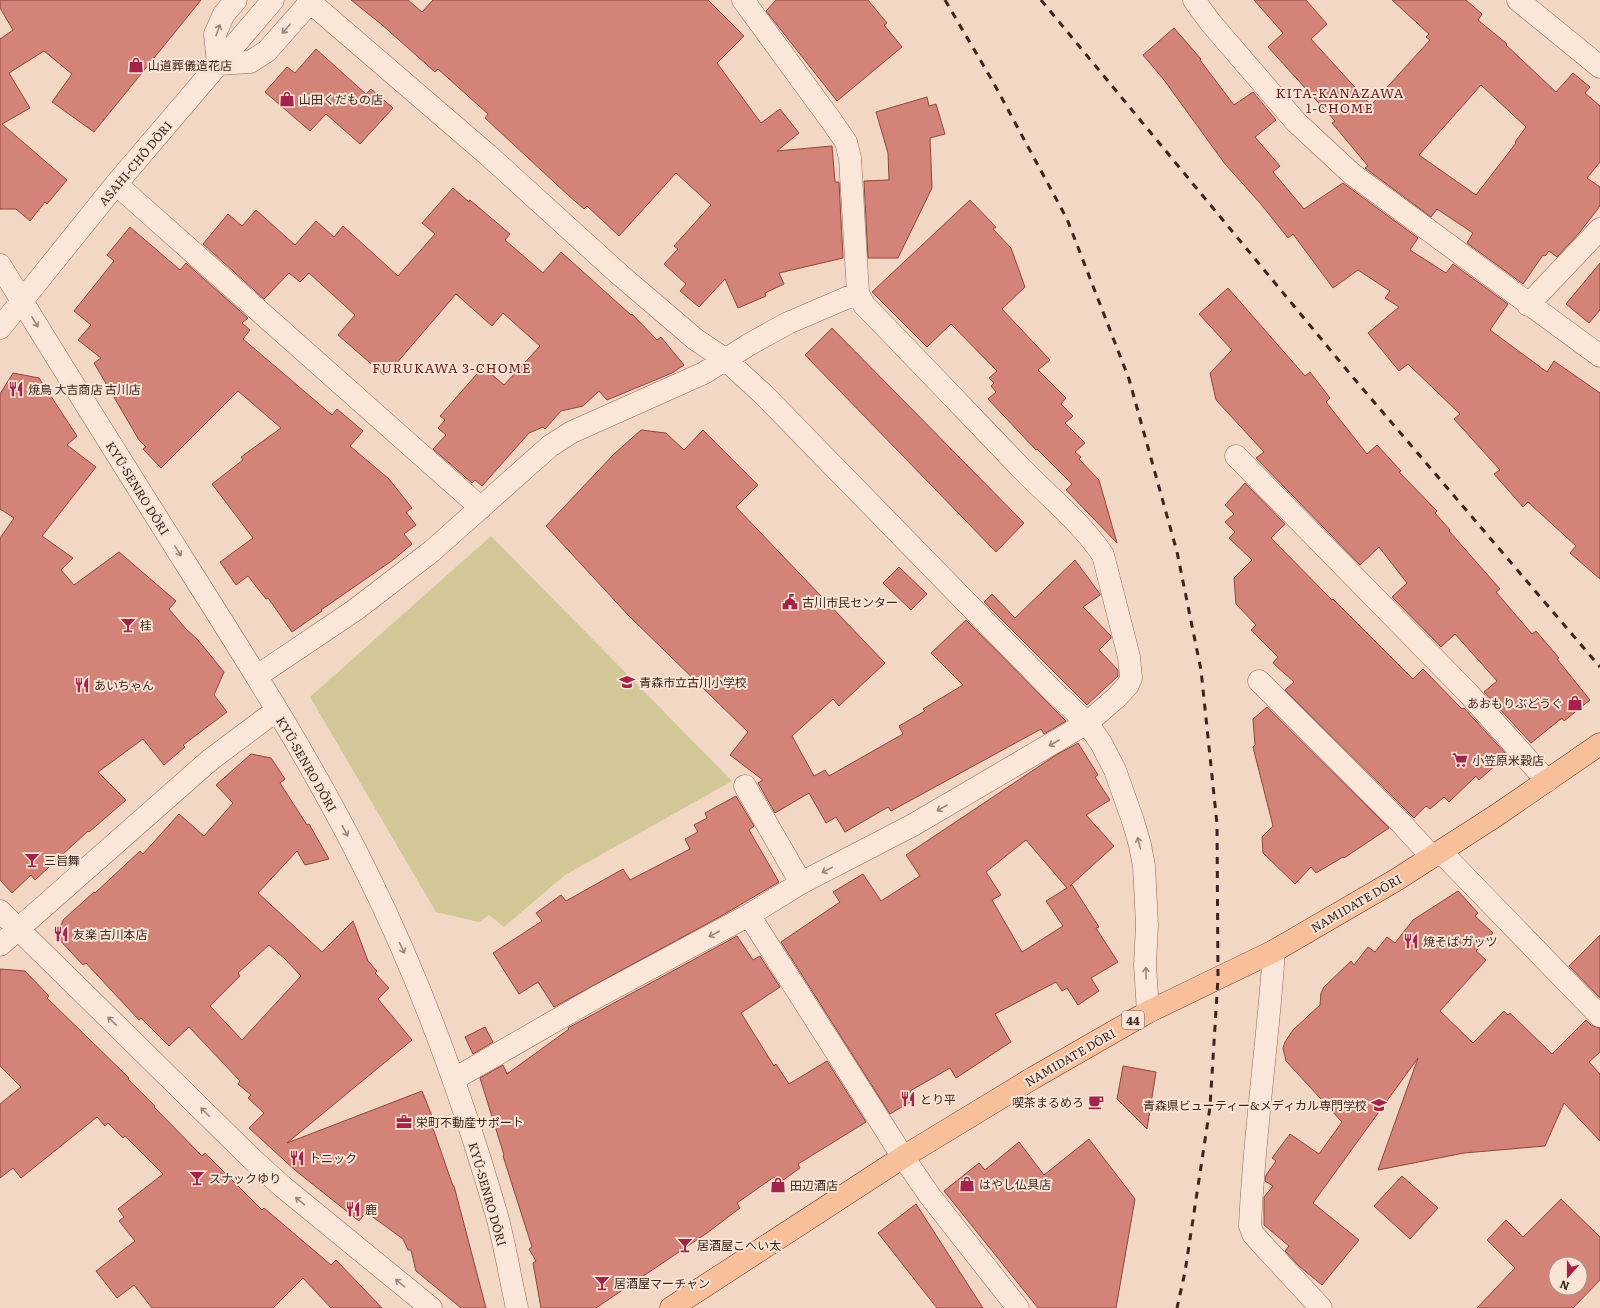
<svg xmlns="http://www.w3.org/2000/svg" width="1600" height="1308" font-family="Literata,'Noto Sans JP',serif">
<style>
.green{fill:#d1c797}
.building{fill:#d38377;stroke:#90453c;fill-rule:evenodd}
.lines{fill:none;stroke-linecap:round;stroke-linejoin:round}
.minor-casing{stroke:#8f6659;stroke-width:23}
.major-casing{stroke:#5c352d;stroke-width:23}
.minor{stroke:#fbe7d9;stroke-width:22}
.major{stroke:#f7bf9a;stroke-width:22}
.rail{stroke:#3d241e;stroke-width:3;stroke-dasharray:7 7;stroke-linecap:butt}
.oneway{stroke:#9c867c}
.labels{text-anchor:middle;dominant-baseline:central;stroke-width:4;stroke-linejoin:round;paint-order:stroke}
.shield{fill:#f8e4d5;stroke:#755e55;stroke-width:1}
.shield-label{font-size:11px;font-weight:bold;fill:#3d241e}
.poi-label{font-size:12px;fill:#3d241e;stroke:#f8e4d5;text-anchor:start}
.street-label{font-size:12px;fill:#3d241e;stroke:#f8e4d5}
.neighbourhood-label{font-size:13px;letter-spacing:1px;fill:#6e1a21;stroke:#f8e4d5}
</style>
<rect width="100%" height="100%" fill="#f2d7c4"/>
<path class="green" d="M491 536 732 781 565 875 504 927 489 915 479 922 436 912 310 697Z"/>
<path class="building" d="M0 0H201L94 132 52 102 72 74 44 51 9 73 30 108 2 124 67 180 47 204 45 202 30 221 16 209H0V39L13 30 0 8Z
M351 0H408L422 12 433 0H708L744 36 717 63 761 123 780 109 799 133 777 151 832 146 835 182H839L843 258 779 273 784 284 765 293 766 296 738 308 725 279 699 307 680 291 686 284 664 264 678 249 674 246 711 205 676 173 619 236 587 206 584 209 568 195 485 118 488 114 438 69 435 72 381 24Z
M776 0H868L887 23 884 25 902 47 837 101 766 11Z
M1254 0H1306L1327 24 1311 39 1371 105 1430 40 1426 37 1429 34 1392 0H1466L1482 14 1478 20 1507 44 1506 45 1556 92 1573 73 1590 87 1585 93 1600 106V162L1587 178 1600 187V206L1580 232 1557 257 1549 251 1545 256 1543 255 1523 284 1467 243 1473 233 1437 209 1431 217 1365 168 1368 166 1332 123 1335 121 1268 47 1283 33ZM1481 85 1526 127 1515 142 1516 143 1476 195 1419 155Z
M1174 28 1201 59 1200 60 1234 105 1253 92 1276 120 1255 137 1280 166 1273 172 1304 209 1343 183 1418 238 1410 250 1446 273 1453 264 1508 304 1490 330 1547 372 1554 361 1600 393V579L1570 553 1576 546 1528 502 1523 507 1494 474 1500 470 1454 419 1460 414 1408 364 1399 371 1368 333 1399 307 1385 298 1390 291 1358 270 1333 288 1293 234 1288 238 1260 203 1225 164 1164 80 1143 55Z
M316 49 366 94 371 89 393 108 360 144 326 114 310 131 265 92 287 67 295 73Z
M927 97 929 106 936 104 945 134 930 138 932 188 898 258H868L864 181 889 180 888 153 876 112Z
M453 188 469 202 470 200 510 234 505 240 543 273 561 252 631 315 632 314 657 340 661 337 684 365 672 373 607 400 599 391 583 406 561 411 545 429 543 427 529 433 482 486 475 480 472 483 433 449 446 435 438 428 445 420 440 416 483 367 504 385 540 346 503 313 492 326 456 294 395 365 394 364 384 375 338 335 355 315 309 273 300 282 289 273 264 299 203 244 228 214 242 226 256 210 295 245 316 221 334 237 343 226 398 276 435 234 422 223Z
M970 200 996 227 993 229 1011 248 1025 287 1002 309 1050 360 1038 370 1066 398 1061 404 1073 416 1065 423 1085 443 1075 452 1081 457 1079 459 1099 480 1117 543 1066 490 1072 484 1037 449 1036 450 988 399 996 392 991 386 994 383 989 378 997 371 951 324 927 347 872 292Z
M130 227 180 270 186 263 248 318 242 323 250 330 243 339 332 415 337 409 363 431 350 446 389 479 412 508 406 512 416 525 404 534 412 544 393 560 321 610 322 611 292 632 268 598 266 599 248 576 236 585 220 562 253 538 212 484 243 460 241 457 281 428 238 391 161 468 143 449 146 447 139 440 94 363 101 358 78 340 91 325 74 311 114 261 107 255Z
M1600 263V310L1589 323 1566 304Z
M1228 288 1305 376 1310 372 1330 398 1326 402 1367 454 1377 445 1401 471 1399 472 1437 511 1435 513 1450 530 1449 531 1500 589 1496 592 1532 634 1536 631 1559 658 1557 659 1590 700 1564 721 1562 718 1531 743 1484 692 1497 681 1455 634 1441 647 1392 597 1407 583 1379 547 1360 565 1256 458 1264 452 1216 400 1210 373 1232 350 1199 314Z
M832 328 1024 523 996 552 805 355Z
M13 373 39 378 77 436 67 445 96 467 42 536 73 558 61 570 74 585 119 552 176 601 169 609 186 629 198 640 224 672 214 695 227 712 183 745 185 747 164 765 143 739 98 772 126 800 89 832 88 831 35 880 31 875 12 893 0 880V538L14 518 0 509V394Z
M641 430 666 433 684 450 703 430 758 485 736 507 885 663 839 706 833 699 792 736 814 776 825 770 829 776 903 734 899 726 925 711 923 709 963 685 931 653 966 620 1066 721 1044 734 1041 729 891 811 888 807 845 832 836 817 826 823 809 793 775 813 758 783 763 780 730 755 748 732 628 615 546 526 614 454Z
M1245 483 1285 524 1271 538 1332 600 1333 599 1413 679 1423 669 1462 709 1464 708 1507 755 1479 780 1476 776 1449 802 1444 797 1430 809 1426 806 1414 818 1285 690 1294 682 1273 663 1278 657 1251 630 1256 625 1236 604 1234 578 1252 560 1229 538 1235 532 1225 522 1234 514 1225 505Z
M1075 560 1100 594V595L1083 607 1111 636V638L1099 650 1118 670V676L1087 705 984 602 992 594 1015 618Z
M899 567 927 594 911 610 883 583Z
M1267 707 1389 828 1344 858 1343 857 1316 873 1311 867 1295 884 1263 853 1262 837 1273 826 1253 747 1255 745 1253 719Z
M1078 743 1098 775 1095 777 1110 800 1086 815 1114 846 1070 886 1072 885 1099 927 1096 928 1118 962 1091 978 1099 991 1078 1005 1067 988 1062 991 1056 982 995 1014 1011 1042 956 1078 950 1068 910 1091 915 1099 890 1114 781 942 840 902 833 892 863 874 881 901 920 876 906 855 1056 755ZM1026 840 1067 888 1046 901 1063 926 1022 952 992 900 1001 895 986 872Z
M251 754 271 758 285 779 280 783 307 825 309 824 329 859 305 865 297 851 258 893 322 952 353 921 368 961 377 971 375 973 389 988 378 999 412 1040 287 1143 422 1091 432 1116 429 1117 453 1186H454L486 1308H461L416 1271 411 1250H408L403 1239 366 1212 359 1221 296 1171 249 1128 264 1113 248 1098 251 1095 238 1084 240 1081 189 1027 169 1046 141 1018 139 1020 86 963 83 965 57 937 63 920 94 892 95 893 140 851 143 854 179 814 204 836 233 803 216 785ZM269 945 285 959 301 976 242 1040 210 1006 240 976 238 973Z
M736 796 754 826 749 830 779 882 723 915 554 1007 538 982 519 994 493 953 542 921 536 913 561 895 566 901 623 869 630 880 690 849 685 839 698 832 694 825 707 818 705 813Z
M1458 891 1478 913 1475 916 1493 933 1476 951 1486 960 1440 1011 1473 1043 1504 1011 1508 1015 1510 1013 1552 1054 1586 1020 1591 1025 1600 1028V1052L1589 1062 1600 1074V1141L1564 1103 1545 1146 1464 1153 1378 1170 1418 1058 1313 1203 1359 1240 1322 1285 1300 1267 1285 1251 1289 1246 1264 1225V1197L1273 1186 1265 1181 1266 1175 1276 1161 1272 1158 1290 1134 1319 1154 1342 1122 1286 1061 1283 1048 1285 1042 1293 1030 1320 1005 1321 993 1324 987 1351 961 1354 965 1368 947 1375 952 1387 937 1395 943 1413 920Z
M1600 935V998L1569 966Z
M737 936 753 960 760 956 780 987 741 1013 774 1066 776 1064 789 1084 827 1061 866 1122 798 1164 800 1168 779 1183 774 1177 737 1203 740 1208 707 1233 596 1308H541L533 1263 536 1261 529 1249 532 1247 503 1156 504 1155 480 1078 503 1065 507 1074 569 1029 568 1028Z
M0 969 25 971 49 996 47 998 129 1078 128 1079 155 1106 154 1107 202 1156 205 1153 262 1210 264 1208 331 1265 336 1260 382 1308H331L303 1278 273 1308H152L134 1285 117 1298 96 1271 135 1241 119 1221 124 1217 118 1209 163 1174 125 1136 123 1138 108 1123 105 1126 97 1117 21 1178 13 1168 0 1178V1104L21 1087 0 1066Z
M485 1027 493 1042 473 1054 465 1037Z
M1123 1066 1156 1072 1147 1129 1117 1099Z
M1089 1139 1135 1199 1116 1308H1038L944 1191 979 1163 985 1170 1019 1142 1044 1175Z
M1402 1176 1438 1208 1410 1239 1374 1206Z
M1561 1199 1600 1237V1280L1573 1308H1477L1515 1268 1487 1240 1506 1220 1523 1237ZM1556 1264H1580V1288H1556Z
M916 1204 983 1308H937L878 1233Z"/>
<g class="lines">
<defs>
<path id="minor" d="M236 0 224 14 215 34 218 64 250 62 267 51 312 0
M1194 0 1210 22 1296 122 1352 174 1600 356
M1518 0 1600 67
M310 2 488 155 619 274 695 339 726 360 763 394 1052 690 1087 723 1101 743 1115 770 1133 821 1140 845 1144 866 1147 925 1145 965 1148 1012
M116 184 481 508
M0 265C63 369 128 472 193 575 255 673 317 771 368 875 422 984 463 1099 497 1216 505 1246 510 1277 517 1308
M1528 305 1600 229
M0 328 116 184 273 0
M1236 456 1467 692 1547 781
M257 676 355 610 432 551 550 446 572 432 704 373 750 344 788 323 858 293
M1259 681 1401 823 1432 857
M745 786 801 883
M1441 852 1600 1016
M0 911 252 1159 283 1187 431 1308
M749 915 903 1157 930 1196 1018 1308
M0 945 210 760 277 710
M1274 951C1268 1043 1254 1134 1250 1226L1253 1234 1261 1243 1321 1308
M454 1079 593 999 749 915 801 883 913 825 1087 723 1117 697 1128 685 1131 678 1129 657 1103 555C1080 521 1048 496 1020 467 968 413 917 359 864 305L858 293 850 158 846 142 830 119 743 0"/>
<path id="major" d="M671 1308 903 1157 1033 1078 1148 1012 1274 951 1396 880 1497 815 1600 744"/>
</defs>
<use href="#minor" class="minor-casing"/>
<use href="#major" class="major-casing"/>
<use href="#minor" class="minor"/>
<use href="#major" class="major"/>
<path class="rail" d="M945 0 992 80 1067 219 1129 379 1177 552 1201 670 1217 824 1218 978 1210 1107 1185 1272 1177 1308
M1041 0 1351 375 1600 667"/>
</g>
<defs><path id="oneway-shaft" d="M-6 0H5M1.5-3L5.5 0L1.5 3" fill="none" stroke-width="1.6" stroke-linecap="round" stroke-linejoin="round"/></defs>
<g class="oneway">
<use href="#oneway-shaft" transform="translate(286 29) rotate(131)"/>
<use href="#oneway-shaft" transform="translate(218 30) rotate(-71)"/>
<use href="#oneway-shaft" transform="translate(35 322) rotate(58)"/>
<use href="#oneway-shaft" transform="translate(178 551) rotate(58)"/>
<use href="#oneway-shaft" transform="translate(1054 743) rotate(150)"/>
<use href="#oneway-shaft" transform="translate(942 808) rotate(150)"/>
<use href="#oneway-shaft" transform="translate(345 831) rotate(62)"/>
<use href="#oneway-shaft" transform="translate(1139 843) rotate(-104)"/>
<use href="#oneway-shaft" transform="translate(827 870) rotate(152)"/>
<use href="#oneway-shaft" transform="translate(714 934) rotate(152)"/>
<use href="#oneway-shaft" transform="translate(402 948) rotate(65)"/>
<use href="#oneway-shaft" transform="translate(1146 973) rotate(-91)"/>
<use href="#oneway-shaft" transform="translate(112 1021) rotate(-136)"/>
<use href="#oneway-shaft" transform="translate(205 1112) rotate(-135)"/>
<use href="#oneway-shaft" transform="translate(300 1201) rotate(-141)"/>
<use href="#oneway-shaft" transform="translate(400 1283) rotate(-141)"/>
</g>
<defs>
<symbol id="shop-bare" viewBox="-9 -9 18 18"><path d="M-5-2.5h2.3a2.7 3.5 0 0 1 5.4 0H5L5.5 6h-11ZM-1.5-2.5h3a1.5 2.3 0 0 0-3 0Z" fill="#a3234a" stroke="#f8e4d5" stroke-width="2.5" paint-order="stroke"/></symbol>
<symbol id="restaurant-bare" viewBox="-9 -9 18 18"><path d="M-5-6h1v4h1v-4h1v4h1v-4h1v5L-1.5 .5V6h-2V.5L-5-1ZM5-6V6H3V1.5H1.5Q1.5-4 5-6Z" fill="#a3234a" stroke="#f8e4d5" stroke-width="2.5" paint-order="stroke"/></symbol>
<symbol id="civic-bare" viewBox="-9 -9 18 18"><path d="M-.6-6.5H3V-4.5H.6V-3L4-1V1h2V6H-6V1h2V-1L-.6-3ZM-1.2 2.5V6h2.4V2.5Z" fill="#a3234a" stroke="#f8e4d5" stroke-width="2.5" paint-order="stroke"/></symbol>
<symbol id="bar-bare" viewBox="-9 -9 18 18"><path d="M-6-5H6L.8 .8V4.5H3.5V6h-7V4.5H-.8V.8Z" fill="#a3234a" stroke="#f8e4d5" stroke-width="2.5" paint-order="stroke"/></symbol>
<symbol id="school-bare" viewBox="-9 -9 18 18"><path d="M0-5L7-2L0 1L-7-2ZM-4 1L0 2.5L4 1V4Q0 6-4 4Z" fill="#a3234a" stroke="#f8e4d5" stroke-width="2.5" paint-order="stroke"/></symbol>
<symbol id="supermarket-bare" viewBox="-9 -9 18 18"><path d="M-6-5.5h2.5l.6 2H6L4.5 2H-2.5L-4.4-4H-6ZM-1.5 3.2a1.3 1.3 0 1 0 .1 0ZM3 3.2a1.3 1.3 0 1 0 .1 0Z" fill="#a3234a" stroke="#f8e4d5" stroke-width="2.5" paint-order="stroke"/></symbol>
<symbol id="cafe-bare" viewBox="-9 -9 18 18"><path d="M-5.5-4.5H6V0H3Q3 3.5 0 3.5H-2.5Q-5.5 3.5-5.5 0ZM3-3.2v2h1.7v-2ZM-6 4.5H4V6H-6Z" fill="#a3234a" stroke="#f8e4d5" stroke-width="2.5" paint-order="stroke"/></symbol>
<symbol id="office-bare" viewBox="-9 -9 18 18"><path d="M-6-3h4V-5.5h4V-3h4V5H-6ZM-1-4.5V-3h2v-1.5ZM-6 0V1H6V0Z" fill="#a3234a" stroke="#f8e4d5" stroke-width="2.5" paint-order="stroke"/></symbol>
</defs>
<g fill-rule="evenodd">
<use href="#shop-bare" x="125" y="54" width="22" height="22"/>
<use href="#shop-bare" x="276" y="88" width="22" height="22"/>
<use href="#restaurant-bare" x="5" y="378" width="22" height="22"/>
<use href="#civic-bare" x="779" y="591" width="22" height="22"/>
<use href="#bar-bare" x="117" y="614" width="22" height="22"/>
<use href="#school-bare" x="616" y="671" width="22" height="22"/>
<use href="#restaurant-bare" x="71" y="674" width="22" height="22"/>
<use href="#shop-bare" x="1564" y="692" width="22" height="22"/>
<use href="#supermarket-bare" x="1449" y="749" width="22" height="22"/>
<use href="#bar-bare" x="21" y="849" width="22" height="22"/>
<use href="#restaurant-bare" x="50" y="923" width="22" height="22"/>
<use href="#restaurant-bare" x="1400" y="930" width="22" height="22"/>
<use href="#restaurant-bare" x="897" y="1088" width="22" height="22"/>
<use href="#cafe-bare" x="1085" y="1091" width="22" height="22"/>
<use href="#school-bare" x="1368" y="1094" width="22" height="22"/>
<use href="#office-bare" x="393" y="1111" width="22" height="22"/>
<use href="#restaurant-bare" x="286" y="1147" width="22" height="22"/>
<use href="#bar-bare" x="186" y="1167" width="22" height="22"/>
<use href="#shop-bare" x="956" y="1173" width="22" height="22"/>
<use href="#shop-bare" x="767" y="1174" width="22" height="22"/>
<use href="#restaurant-bare" x="342" y="1198" width="22" height="22"/>
<use href="#bar-bare" x="674" y="1234" width="22" height="22"/>
<use href="#bar-bare" x="591" y="1272" width="22" height="22"/>
</g>
<g class="labels">
<rect class="shield" x="1122" y="1011" width="22" height="18" rx="3"/>
<g class="shield-label">
<text x="1133" y="1020">44</text>
</g>
<g class="poi-label">
<text x="148" y="65">山道葬儀造花店</text>
<text x="299" y="99">山田くだもの店</text>
<text x="28" y="389">焼鳥 大吉商店 古川店</text>
<text x="802" y="602">古川市民センター</text>
<text x="140" y="625">桂</text>
<text x="639" y="682">青森市立古川小学校</text>
<text x="94" y="685">あいちゃん</text>
<text x="1563" y="703" text-anchor="end">あおもりぶどうぐ</text>
<text x="1472" y="760">小笠原米穀店</text>
<text x="44" y="860">三旨舞</text>
<text x="73" y="934">友楽 古川本店</text>
<text x="1423" y="941">焼そば ガッツ</text>
<text x="920" y="1099">とり平</text>
<text x="1084" y="1102" text-anchor="end">喫茶まるめろ</text>
<text x="1367" y="1105" text-anchor="end">青森県ビューティー&amp;メディカル専門学校</text>
<text x="416" y="1122">栄町不動産サポート</text>
<text x="309" y="1158">トニック</text>
<text x="209" y="1178">スナックゆり</text>
<text x="979" y="1184">はやし仏具店</text>
<text x="790" y="1185">田辺酒店</text>
<text x="365" y="1209">鹿</text>
<text x="697" y="1245">居酒屋こへい太</text>
<text x="614" y="1283">居酒屋マーチャン</text>
</g>
<g class="street-label">
<text transform="translate(135 163) rotate(-50)">ASAHI-CHŌ DŌRI</text>
<text transform="translate(138 488) rotate(58)">KYŪ-SENRO DŌRI</text>
<text transform="translate(307 764) rotate(60)">KYŪ-SENRO DŌRI</text>
<text transform="translate(1356 903) rotate(-30)">NAMIDATE DŌRI</text>
<text transform="translate(1070 1057) rotate(-30)">NAMIDATE DŌRI</text>
<text transform="translate(488 1194) rotate(74)">KYŪ-SENRO DŌRI</text>
</g>
<g class="neighbourhood-label">
<text x="1340" y="92">KITA-KANAZAWA<tspan x="1340" dy="15">1-CHOME</tspan></text>
<text x="452" y="367">FURUKAWA 3-CHOME</text>
</g>
</g>
<g transform="translate(1568 1276) rotate(201)"><circle r="19" fill="#f8e4d5" stroke="#ad978c"/>
<path d="M0-3L7 15L0 10L-7 15Z" fill="#a3234a"/>
<text y="-6" font-size="11" font-weight="bold" text-anchor="middle" fill="#3d241e">N</text>
</g>
</svg>
